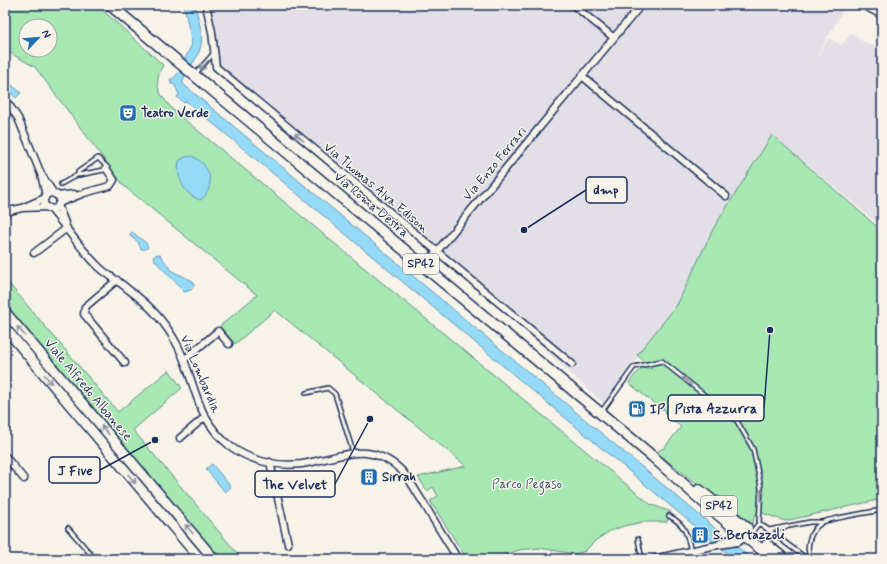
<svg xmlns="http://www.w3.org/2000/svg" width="887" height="564" font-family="Mynerve,sans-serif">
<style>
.built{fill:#e2dfe6}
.green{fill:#a7e8b2;stroke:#618c88;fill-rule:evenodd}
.water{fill:#95dbf7;stroke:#6496ba}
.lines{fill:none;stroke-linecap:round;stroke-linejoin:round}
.lane-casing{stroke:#1b2f5e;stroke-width:6}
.street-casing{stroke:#1b2f5e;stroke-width:9}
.secondary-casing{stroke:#1b2f5e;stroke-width:12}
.primary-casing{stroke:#1b2f5e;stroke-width:13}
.lane{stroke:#f7f3e8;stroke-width:3}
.street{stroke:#f7f3e8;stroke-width:6}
.secondary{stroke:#f7f3e8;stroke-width:9}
.primary{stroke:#f7f3e8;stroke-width:10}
.oneway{stroke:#8991a3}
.labels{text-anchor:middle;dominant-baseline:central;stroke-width:3;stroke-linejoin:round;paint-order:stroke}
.shield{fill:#f7f3e8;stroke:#5d6a87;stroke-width:1}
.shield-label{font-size:12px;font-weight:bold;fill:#1b2f5e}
.poi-label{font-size:13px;font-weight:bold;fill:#1b2f5e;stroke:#f7f3e8;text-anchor:start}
.street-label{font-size:13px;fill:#1b2f5e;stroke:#f7f3e8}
.park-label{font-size:13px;fill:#37546f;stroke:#f7f3e8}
.leader{fill:none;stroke:#1b2f5e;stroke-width:1.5}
.callout-dot{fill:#1b2f5e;stroke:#f7f3e8;stroke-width:1.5}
.callout{fill:#f7f3e8;stroke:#1b2f5e;stroke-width:1.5}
.callout-label{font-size:14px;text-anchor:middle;font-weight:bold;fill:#1b2f5e}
</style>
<rect width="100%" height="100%" fill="#f7f3e8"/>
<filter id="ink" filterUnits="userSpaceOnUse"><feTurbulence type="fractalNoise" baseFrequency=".025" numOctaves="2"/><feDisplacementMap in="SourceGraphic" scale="8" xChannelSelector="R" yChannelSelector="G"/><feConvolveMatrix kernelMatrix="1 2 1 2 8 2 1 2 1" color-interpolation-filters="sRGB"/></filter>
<g filter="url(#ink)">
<path class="built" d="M205 5H842L845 7 811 66 829 38 842 45 851 33 864 42 882 49V227L772 135 677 304 604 404 390 207 217 65Z"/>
<path class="green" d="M5 5H97L163 65C152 86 159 93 173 110L650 504 671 512 667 522H643L624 526 610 531 596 540 585 551 576 554 539 548 519 550 494 559H467L430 501 438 496 433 487 427 491 418 477 466 466 275 310 235 344 220 326 257 295 124 186 35 67 5 50ZM26 26H50V50H26Z
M772 135 882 231V499L785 521 759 512 755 515 752 524 718 495 715 498 656 452 664 448 681 427 672 419 677 413 673 410 665 413 666 411 664 409 662 410 629 383C636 374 640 365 652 369L637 355 677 305 713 229Z
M5 279 118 412 169 370 182 388 133 430 242 559H220L5 304Z"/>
<path class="water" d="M184 5H195C198 20 206 39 198 54 195 62 181 77 183 84L752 559H734L227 135 186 101 184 103 177 97 179 94 174 84H171L170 79H173L179 72 192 44Z
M6 80 21 93 16 98 5 87Z
M192 156C210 164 217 186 201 200 184 196 176 177 179 161L185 157Z
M132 232 146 243 148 247 146 249H141L138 242 130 236V234Z
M157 254 160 255 172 271 193 281 194 286 191 290 184 292C179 284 154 262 153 257Z
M212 464 231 487 225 492 206 469Z"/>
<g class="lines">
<defs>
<path id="lane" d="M196 73 213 54
M98 158 106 166 104 170 79 175 78 172Z
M61 184 79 174
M306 393 328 388 335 394 353 452
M602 411 634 367 662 361 737 421 753 449 761 487 759 523 752 532
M669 516C685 524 687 534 691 551
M759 523 807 559
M68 528 95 559
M769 530 810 522H821
M638 539 642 559
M810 559C806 546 809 532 821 523 826 519 872 512 882 510"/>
<path id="street" d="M206 5 212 32 216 67 572 364
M573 5 613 37
M863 5 882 15
M582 76 726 196
M5 99 18 118 41 174
M44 201a8 8 0 1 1 16 0a8 8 0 1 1-16 0Z
M46 196 41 174 54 194
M57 196 74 194
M45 198 22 208 48 207
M59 203 84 193 110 186 114 180 106 168
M58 205 65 223
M50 208C67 228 81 250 100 268 109 276 120 282 129 290 150 305 166 323 178 346 196 382 195 419 230 446 250 461 277 467 302 464 339 458 368 439 401 470 410 479 416 492 423 502 434 521 446 540 458 559
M5 212 22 208
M34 253 67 228
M424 267 641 5
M117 280 85 307 84 314 125 363
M184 360 218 331 229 344
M180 438 205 417
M5 456 24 479
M270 462 288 544
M720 543 738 536H744
M654 559 712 546 738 542 747 536"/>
<path id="secondary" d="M5 312 214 559
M5 328 200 559"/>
<path id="primary" d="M110 5 652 456 709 507 773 559
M699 490 747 528
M767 545 784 559"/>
</defs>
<use href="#lane" class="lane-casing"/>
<use href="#street" class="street-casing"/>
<use href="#secondary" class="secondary-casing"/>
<use href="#primary" class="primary-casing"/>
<use href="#lane" class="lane"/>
<use href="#street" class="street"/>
<use href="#secondary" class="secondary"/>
<use href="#primary" class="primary"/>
</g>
<defs><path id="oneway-shaft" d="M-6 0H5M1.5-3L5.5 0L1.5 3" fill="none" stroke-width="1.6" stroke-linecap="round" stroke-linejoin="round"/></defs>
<g class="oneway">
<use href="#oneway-shaft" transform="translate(204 65) rotate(132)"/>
<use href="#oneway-shaft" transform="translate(299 137) rotate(-140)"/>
<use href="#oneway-shaft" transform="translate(21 331) rotate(-130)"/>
<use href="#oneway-shaft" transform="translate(48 379) rotate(50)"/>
<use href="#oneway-shaft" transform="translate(687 381) rotate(-141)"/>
<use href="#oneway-shaft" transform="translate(105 430) rotate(-130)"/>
<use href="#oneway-shaft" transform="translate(132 479) rotate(50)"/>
<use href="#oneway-shaft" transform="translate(761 495) rotate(-86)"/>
<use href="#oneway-shaft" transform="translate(189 529) rotate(-130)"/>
</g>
</g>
<defs>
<symbol id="theatre-square" viewBox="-11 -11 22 22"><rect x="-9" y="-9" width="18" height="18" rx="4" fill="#1f6fb2" stroke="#f7f3e8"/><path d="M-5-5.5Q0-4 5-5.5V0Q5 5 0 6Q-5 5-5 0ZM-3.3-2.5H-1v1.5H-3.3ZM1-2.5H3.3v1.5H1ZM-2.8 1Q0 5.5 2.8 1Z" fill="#fff"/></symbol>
<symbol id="fuel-square" viewBox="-11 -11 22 22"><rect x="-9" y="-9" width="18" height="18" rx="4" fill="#1f6fb2" stroke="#f7f3e8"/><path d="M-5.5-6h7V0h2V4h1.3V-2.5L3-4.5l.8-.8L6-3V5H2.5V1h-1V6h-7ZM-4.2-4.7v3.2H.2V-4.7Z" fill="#fff"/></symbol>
<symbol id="building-square" viewBox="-11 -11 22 22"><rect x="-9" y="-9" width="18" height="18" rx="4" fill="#1f6fb2" stroke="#f7f3e8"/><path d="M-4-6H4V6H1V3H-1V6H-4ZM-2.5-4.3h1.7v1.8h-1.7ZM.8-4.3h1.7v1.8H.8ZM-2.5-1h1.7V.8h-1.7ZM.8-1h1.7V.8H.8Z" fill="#fff"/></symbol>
</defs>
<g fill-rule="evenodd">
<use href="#theatre-square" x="118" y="103" width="20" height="20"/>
<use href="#fuel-square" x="627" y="399" width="20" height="20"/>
<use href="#building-square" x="359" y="467" width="20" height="20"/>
<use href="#building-square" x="690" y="525" width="20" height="20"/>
</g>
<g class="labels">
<g class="shield">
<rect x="403" y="254" width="36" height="20" rx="3"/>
<rect x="701" y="496" width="36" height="20" rx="3"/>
</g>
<g class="shield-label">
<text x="421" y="264">SP42</text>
<text x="719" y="506">SP42</text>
</g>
<g class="poi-label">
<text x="141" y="113">Teatro Verde</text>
<text x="650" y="409">IP</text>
<text x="382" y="477">Sirrah</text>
<text x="713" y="535">S. Bertazzoli</text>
</g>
<g class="street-label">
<text transform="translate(495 164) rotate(-50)">Via Enzo Ferrari</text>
<text transform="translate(376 188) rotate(40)">Via Thomas Alva Edison</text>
<text transform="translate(371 205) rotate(40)">Via Roma Destra</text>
<text transform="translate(200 374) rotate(67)">Via Lombardia</text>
<text transform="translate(88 390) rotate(50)">Viale Alfredo Albanese</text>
</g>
<g class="park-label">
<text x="527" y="484">Parco Pegaso</text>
</g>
</g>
<path class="leader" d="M524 230L586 190M770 330L764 408M155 440L100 470M370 419L335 484"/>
<g class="callout-dot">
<circle cx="524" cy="230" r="4"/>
<circle cx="770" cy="330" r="4"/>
<circle cx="155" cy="440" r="4"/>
<circle cx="370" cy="419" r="4"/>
</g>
<g class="callout">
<rect x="586" y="177" width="41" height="26" rx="4"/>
<rect x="668" y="395" width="96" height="26" rx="4"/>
<rect x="49" y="457" width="51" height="26" rx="4"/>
<rect x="255" y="471" width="80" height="26" rx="4"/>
</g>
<g class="callout-label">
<text x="606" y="194">dmp</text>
<text x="716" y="413">Pista Azzurra</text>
<text x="75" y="475">J Five</text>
<text x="295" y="489">The Velvet</text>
</g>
<rect width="887" height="564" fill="none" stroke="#f7f3e8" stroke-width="20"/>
<rect x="10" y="10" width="867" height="544" fill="none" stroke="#1b2f5e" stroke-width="1.5" filter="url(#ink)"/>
<g transform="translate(38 38) rotate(64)"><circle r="19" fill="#f7f3e8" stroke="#9fa5b1"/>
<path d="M0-3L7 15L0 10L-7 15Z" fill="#1f6fb2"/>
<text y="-6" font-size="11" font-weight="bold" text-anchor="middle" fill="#1b2f5e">N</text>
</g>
</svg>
